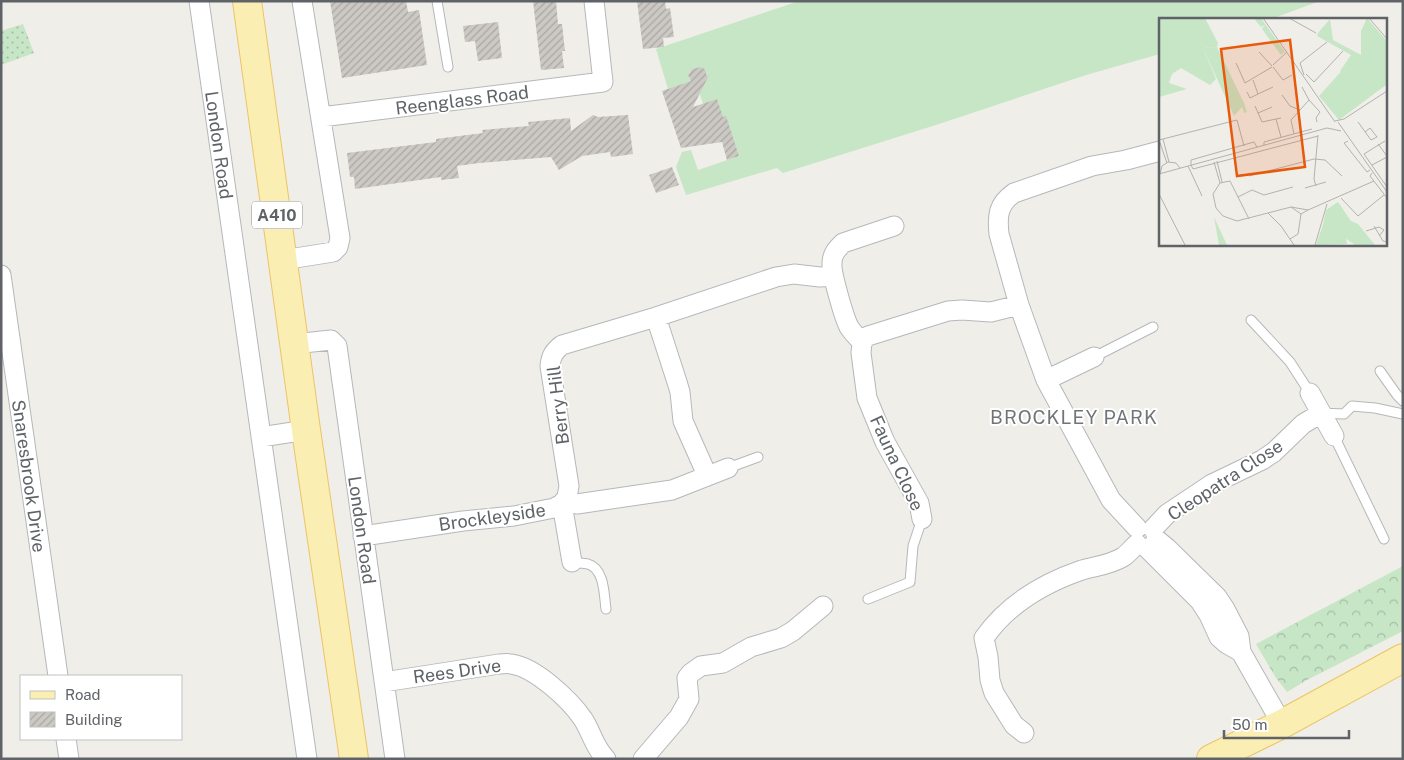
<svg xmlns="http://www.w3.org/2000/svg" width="1404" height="760" font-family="'Public Sans',sans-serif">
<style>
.grass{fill:url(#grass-dots)}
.forest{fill:url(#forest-crowns)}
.garden{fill:#c7e6c6}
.building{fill:url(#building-hatch)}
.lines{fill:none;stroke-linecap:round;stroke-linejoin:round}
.lane-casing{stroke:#b5b8bb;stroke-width:11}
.street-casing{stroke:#b5b8bb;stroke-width:21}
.primary-casing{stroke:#ebc467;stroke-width:30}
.lane{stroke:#fff;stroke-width:9}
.street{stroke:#fff;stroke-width:19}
.primary{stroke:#fbeeb3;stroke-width:28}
.labels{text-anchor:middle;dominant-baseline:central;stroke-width:4;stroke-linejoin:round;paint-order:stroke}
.shield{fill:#fff;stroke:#8f9295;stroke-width:1}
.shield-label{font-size:16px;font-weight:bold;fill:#5f6367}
.street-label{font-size:18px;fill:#5f6367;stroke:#fff}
.neighbourhood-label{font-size:19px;letter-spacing:1px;fill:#707579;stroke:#fff}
.inset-road{fill:none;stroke:#b2b2b0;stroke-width:1}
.view{fill:#e8590c;fill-opacity:0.15;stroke:#e8590c;stroke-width:2.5}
.inset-edge{fill:none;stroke:#5f6367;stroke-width:2.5}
</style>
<defs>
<pattern id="grass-dots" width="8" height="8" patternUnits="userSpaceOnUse" patternTransform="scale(1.25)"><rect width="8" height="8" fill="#c7e6c6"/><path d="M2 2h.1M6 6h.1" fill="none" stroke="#a5bea5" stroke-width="1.8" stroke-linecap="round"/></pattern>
<pattern id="forest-crowns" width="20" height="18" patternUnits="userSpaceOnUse" patternTransform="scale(1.25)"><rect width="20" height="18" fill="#c7e6c6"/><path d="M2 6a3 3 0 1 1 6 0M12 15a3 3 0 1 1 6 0" fill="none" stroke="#a5bea5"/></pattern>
<pattern id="building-hatch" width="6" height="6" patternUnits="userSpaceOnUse" patternTransform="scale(1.25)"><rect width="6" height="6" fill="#ccc9c4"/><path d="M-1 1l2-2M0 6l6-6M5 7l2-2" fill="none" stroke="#a9a7a3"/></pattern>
</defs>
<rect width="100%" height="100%" fill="#f0eee8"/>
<path class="grass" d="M23 24 34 53 1 65V31Z"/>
<path class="forest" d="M1403 566V631L1307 680 1287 692 1276 678 1256 644Z"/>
<path class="garden" d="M799 1H1320L1271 19H1160V54L1086 75 939 124 783 173 777 168 686 195 676 167 682 152 691 150 698 170 739 156 732 136H729L717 100 703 104 697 86 708 77 705 69 700 67 692 69 688 75 691 81 668 89 656 49Z"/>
<path class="building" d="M330 1H406L408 12 419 10 427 65 342 78Z
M533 1H556L558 24H562L565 51H562L564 68 541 70Z
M637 1H665L666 9 670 8 674 37 663 38 664 47 643 49Z
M498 22 502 58 478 61 475 41 465 42 463 26Z
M700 67 705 69 707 76 709 75 693 107 717 99 723 117 726 116 739 156 727 160 722 142 681 148 662 91 691 81 688 75 692 69Z
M593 115 598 117 628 115 633 154 611 157 610 152 582 156 559 170 551 157 479 163 457 166 459 178 441 180V177L355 189 354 177H350L347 153 436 142V139L483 133 482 130 529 126 528 122 570 118 571 131Z
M672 167 679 185 656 193 649 175Z"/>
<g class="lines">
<defs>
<path id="lane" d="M437 1 448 67
M1251 320 1290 362 1310 393
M1094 357 1153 327
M1380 371 1397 395 1403 401
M1321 413 1344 414 1352 406 1375 408 1403 414
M1334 436 1384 539
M728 468 758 457
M572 562C577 563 583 563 588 564 605 569 604 596 606 609
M868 599 910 582 913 546 922 519"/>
<path id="street" d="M199 1 307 759
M321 117 603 82 594 1
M283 260 333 252 338 247 340 238 302 1
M1 275 58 676
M656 317 677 382 680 392 683 421 707 475
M862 342C857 337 853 333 849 327 844 317 831 273 832 263 832 254 837 249 843 243L894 226
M294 344 331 340 337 346 395 759
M1046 380 1094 357
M1310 393 1334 436
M261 437 306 430
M564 501 577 504 672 490 728 468
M562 504 567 497 569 486 550 366C551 356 554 351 562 345L656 317 776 277 794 274 820 277 833 276
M922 519 919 503 885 442 867 398 861 353 862 342 868 336 948 311 962 310 991 312 1019 305
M1137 528 1111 500 1046 380 1019 305 999 234C997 216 998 204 1014 193L1092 166 1126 160 1160 151
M1153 529 1167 514 1212 484 1262 460 1274 452 1303 424 1321 413
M363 536 463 521 514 516 554 508 562 504 572 562
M1156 539 1167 548 1217 597 1225 609 1239 636 1241 652 1282 724
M1147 548 1200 601 1209 615 1219 637 1227 644 1241 652
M384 682 499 664C503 664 507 663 511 664 535 667 570 700 583 719 592 733 594 747 606 759
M1024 733 1014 725 994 693 990 680 988 657 984 638C1007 605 1044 583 1082 570 1096 566 1110 565 1123 557 1128 554 1132 548 1137 544
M66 739 69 759
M643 759 679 717 689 699 687 678 691 673 701 666 723 663 751 647 781 638 793 631 823 606"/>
<path id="primary" d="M247 1 306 430 354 759
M1211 759 1282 724 1403 658"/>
</defs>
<use href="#lane" class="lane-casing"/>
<use href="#street" class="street-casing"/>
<use href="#primary" class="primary-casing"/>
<use href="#lane" class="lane"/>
<use href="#street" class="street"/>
<use href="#primary" class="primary"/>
</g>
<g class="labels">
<rect class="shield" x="252" y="201.5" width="50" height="27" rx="4"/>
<g class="shield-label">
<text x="277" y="215">A410</text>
</g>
<g class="street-label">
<text transform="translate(462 100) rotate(-7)">Reenglass Road</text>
<text transform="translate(219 145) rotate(82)">London Road</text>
<text transform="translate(558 405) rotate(-97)">Berry Hill</text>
<text transform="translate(897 463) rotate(65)">Fauna Close</text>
<text transform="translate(29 476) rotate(82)">Snaresbrook Drive</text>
<text transform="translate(1225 480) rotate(-33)">Cleopatra Close</text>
<text transform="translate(492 517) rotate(-8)">Brockleyside</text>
<text transform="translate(362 530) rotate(82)">London Road</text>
<text transform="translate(457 671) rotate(-8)">Rees Drive</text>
</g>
<g class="neighbourhood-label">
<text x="1074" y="417">BROCKLEY PARK</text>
</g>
</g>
<g transform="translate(1159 18)">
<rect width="228" height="228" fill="#f0eee8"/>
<path d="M208 0 227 22V67L180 102 160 78 196 38 205 41 203 21ZM164 207 187 220 188 226 157 227Z" fill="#c7e6c6"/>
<path d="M0 0H46L59 25 58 29 44 30 57 61 51 67 22 50 13 56 10 65 28 71 0 79ZM98 0H102L126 34 122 37 103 11 106 7 102 9 96 2ZM208 0 219 14 216 16 207 8 206 38 227 45V52L197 42 185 55 181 53 192 37 158 18 159 15 171 1 174 22 202 37V13ZM179 184 192 203 199 206 216 227H196L186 220 163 211 167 192ZM55 199 61 212 68 227H60Z" fill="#c7e6c6"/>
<path d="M58 29 85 85 88 94 85 95 83 89 75 98 44 30Z" fill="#c7e6c6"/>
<path class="inset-road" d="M104 0 176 104M130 0 157 15M210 0 228 21M100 34 113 48M77 45 86 65 113 49M114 47 128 34M114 49 124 62 133 57M147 56 155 64 184 33M145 57 141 45 168 24M94 62 99 76 114 69M88 74 91 80 99 76M123 77 131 88 141 92M150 82 161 94 157 100 158 104M96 88 103 104 117 101M99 95 113 89M176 103 185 101 228 73M179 104 228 174M199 104 212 122 218 119 211 110 206 114M135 116 132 102 150 82 143 69M122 119 117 101 122 100M4 121 10 144M0 122 78 102 85 128M0 122 8 145M189 123 185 125 208 154 211 152M226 123 205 136 228 169M219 126 228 138M105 127V124L153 111M58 143 63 164M55 144 61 165M32 147 34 151 159 118M32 147V142L95 124 98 129M213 147 228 139M29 148 43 178M213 155 211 158 228 180M0 156 168 110 182 113M1 156 3 148 9 144 17 145 21 150M90 158 155 141 166 142 183 158M61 165 54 176 57 190 64 198 78 203 132 189 149 192 215 163M61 165 71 163 90 201M157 168 155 161 159 117M146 170 167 164M0 176 26 227M79 179 93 172 105 177 134 169M182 180 199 198 225 177M132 189 142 196 149 192M109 195 122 208 135 227M215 208 224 223 228 224M207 213 220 209 225 212 220 218M131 221 139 216 142 196M156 227 168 186"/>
<path class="view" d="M131 22 146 149 78 158 62 31Z"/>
<rect width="228" height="228" class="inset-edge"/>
</g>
<rect width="1404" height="760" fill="none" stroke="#5f6367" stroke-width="5"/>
<rect x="20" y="675" width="162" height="65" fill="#ffffff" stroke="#bfc1c2"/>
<rect x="30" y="691" width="25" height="8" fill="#fbeeb3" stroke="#bfc1c2"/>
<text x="65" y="700" font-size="15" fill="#5f6367">Road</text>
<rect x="30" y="712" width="25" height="15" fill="url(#building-hatch)" stroke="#bfc1c2"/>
<text x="65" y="725" font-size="15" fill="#5f6367">Building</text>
<path d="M1224 730v8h125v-8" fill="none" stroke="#5f6367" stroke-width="2.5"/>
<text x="1232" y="730" font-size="15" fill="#5f6367" stroke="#ffffff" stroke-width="4" paint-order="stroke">50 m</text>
</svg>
